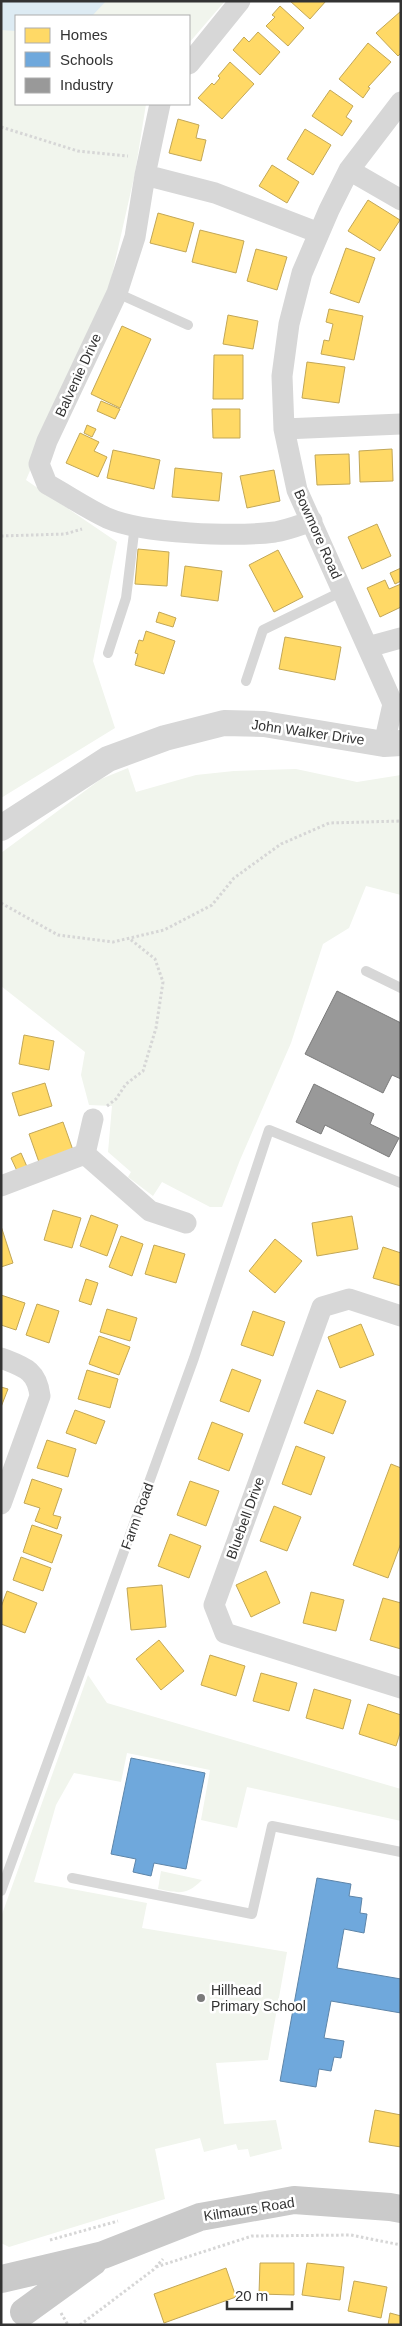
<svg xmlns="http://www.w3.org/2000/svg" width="402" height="2326" font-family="Helvetica,sans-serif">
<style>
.green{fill:#f1f5ed}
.water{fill:#ddebf3}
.homes{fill:#ffd966;stroke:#c2a757}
.schools{fill:#6fa8dc;stroke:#5d85a9}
.industry{fill:#999;stroke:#7a7a7a}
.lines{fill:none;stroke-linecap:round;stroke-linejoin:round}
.path{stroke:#d6d6d6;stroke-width:3;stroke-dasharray:2.5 2.5;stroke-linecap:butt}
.service{stroke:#d7d7d7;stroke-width:10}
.minor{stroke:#d7d7d7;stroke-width:21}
.tertiary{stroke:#d7d7d7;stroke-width:26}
.primary{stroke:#cacaca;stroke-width:28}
.poi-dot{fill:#7a7a7a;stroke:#fff;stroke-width:2}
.labels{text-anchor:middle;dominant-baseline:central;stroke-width:5;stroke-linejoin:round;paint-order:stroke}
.street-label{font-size:14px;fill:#333;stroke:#fff}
.poi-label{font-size:14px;fill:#333;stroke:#fff;text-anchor:start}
</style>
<rect width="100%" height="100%" fill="#fff"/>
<path class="green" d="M1 1H225L189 43V16H16V104H146L135 173 110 284 26 480 117 542 93 661 115 728 1 798Z
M128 768 136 792 196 775 234 771 296 769 357 782 401 775V895L366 886 349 928 323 944 291 1043 240 1160 222 1207H210L162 1182 153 1196 128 1177 131 1172 108 1152 112 1106 89 1105 81 1075 85 1052 1 986V853L101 779Z
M88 1675 107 1703 401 1789V1821L247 1787 237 1828 201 1820 210 1770 127 1753 121 1782 74 1773 56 1805 34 1882 147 1903 142 1928 287 1952 268 2060 216 2063 224 2124 276 2120 282 2149 250 2157 248 2149 238 2150 236 2144 204 2152 200 2138 155 2149 165 2199 9 2247 1 2243V1917Z
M161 1871 202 1880C186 1896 179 1893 158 1889Z"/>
<path class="water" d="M1 1H106L92 16H16V31L1 30Z"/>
<path class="homes" d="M290 1H326L310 19Z
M280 6 304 28 288 46 266 26 275 17 272 15Z
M401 11V53L398 56 376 33Z
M258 32 280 52 260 75 233 50 244 37 249 42Z
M368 43 391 62 368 87 370 88 363 98 339 79Z
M230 62 254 84 222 119 198 98 212 83 214 85 220 78 218 76Z
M330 90 353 106 346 117 352 121 342 136 312 116Z
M178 119 199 125 196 138 206 140 201 161 169 153Z
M305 129 331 145 313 175 287 159Z
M272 165 299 182 287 203 259 186Z
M368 200 400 220 380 251 348 231Z
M158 213 194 223 186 252 150 243Z
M200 230 244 241 236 273 192 262Z
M346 248 375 258 359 303 330 293Z
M256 249 287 257 277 290 247 281Z
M329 309 363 316 354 360 321 354 324 340 329 341 333 324 326 322Z
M228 315 258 321 253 349 223 344Z
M122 326 151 339 120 408 91 394Z
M214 355H243V399H213Z
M307 362 345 367 339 403 302 398Z
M101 401 120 409 115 419 97 411Z
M212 409H240V438H213Z
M87 425 96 429 92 437 84 433Z
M80 433 99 442 94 451 107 457 98 477 66 463Z
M392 449 393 481 360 482 359 451Z
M113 450 160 460 154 489 107 478Z
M349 454 350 484 317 485 315 455Z
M175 468 222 473 219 501 172 497Z
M274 470 280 501 247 508 240 476Z
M377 524 391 556 362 569 348 537Z
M138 549 169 552 167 586 135 584Z
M278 550 303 597 274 612 249 565Z
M185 566 222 571 218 601 181 596Z
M401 568V581L395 584 390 573Z
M385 580 389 589 401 584V607L380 617 367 588Z
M159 612 176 618 173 627 156 622Z
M146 631 175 641 164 674 135 665 138 654 135 653 139 640 143 641Z
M285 637 341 647 335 680 279 669Z
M24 1035 54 1041 49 1070 19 1064Z
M45 1083 52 1106 19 1116 12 1093Z
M63 1122 74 1153 40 1165 29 1134Z
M21 1153 28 1169 18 1173 11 1158Z
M53 1210 81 1218 72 1248 44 1240Z
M91 1215 118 1225 107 1256 80 1246Z
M352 1216 358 1249 317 1256 312 1223Z
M1 1226 13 1263 1 1267Z
M121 1236 143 1244 132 1276 109 1267Z
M275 1239 302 1261 275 1293 249 1271Z
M154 1245 185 1254 176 1283 145 1274Z
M383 1247 401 1253V1286L373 1278Z
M86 1279 98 1283 91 1305 79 1301Z
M1 1295 25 1303 16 1330 1 1325Z
M37 1304 59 1311 49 1343 26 1335Z
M107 1309 137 1318 130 1341 100 1332Z
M253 1311 285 1322 273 1356 241 1345Z
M361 1324 374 1355 340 1368 328 1337Z
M99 1336 130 1347 119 1375 89 1364Z
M232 1369 261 1380 249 1412 220 1401Z
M87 1370 118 1379 110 1408 78 1399Z
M1 1387 8 1389 1 1407Z
M317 1390 346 1401 333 1434 304 1423Z
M75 1410 105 1421 96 1444 66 1433Z
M212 1422 243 1434 229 1471 198 1459Z
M47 1440 76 1449 68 1477 37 1468Z
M296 1446 325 1457 311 1495 282 1484Z
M391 1464 401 1468V1543L388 1578 353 1565Z
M32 1479 62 1489 53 1515 61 1517 57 1529 35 1521 40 1508 24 1503Z
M190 1481 219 1491 206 1526 177 1515Z
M274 1506 301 1517 287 1551 260 1541Z
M32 1525 62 1535 52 1563 23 1552Z
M170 1534 201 1546 189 1578 158 1566Z
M21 1557 51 1568 43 1591 13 1580Z
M266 1571 280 1603 251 1617 236 1585Z
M162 1585 166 1627 131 1630 127 1588Z
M7 1591 37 1603 25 1633 1 1624V1607Z
M311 1592 344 1600 336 1631 303 1623Z
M383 1598 401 1603V1649L370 1640Z
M159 1640 184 1671 161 1690 136 1659Z
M210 1655 245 1666 236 1696 201 1685Z
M261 1673 297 1683 289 1711 253 1701Z
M314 1689 351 1700 343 1729 306 1718Z
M368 1704 401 1715V1730L396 1746 359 1734Z
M375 2110 401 2115V2147L369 2142Z
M260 2263H294V2295L259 2294Z
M307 2263 344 2267 340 2300 302 2295Z
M226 2268 236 2297 164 2323 154 2294Z
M354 2281 387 2287 381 2318 348 2311Z
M390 2313 401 2316V2325H388Z"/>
<path class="schools" d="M131 1758 205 1773 186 1869 154 1863 151 1876 133 1872 136 1859 111 1854Z
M317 1878 351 1884 349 1896 362 1898 360 1913 367 1914 364 1933 344 1929 337 1968 401 1979V2013L331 2001 324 2038 344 2041 341 2058 334 2057 331 2071 319 2069 316 2087 280 2081Z"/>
<path class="industry" d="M337 991 401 1023V1079L392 1075 383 1093 305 1054Z
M314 1084 374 1114 370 1124 399 1138 389 1157 325 1125 321 1134 296 1122Z"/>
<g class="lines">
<path class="path" d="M1 127 78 151 128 156
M1 536 65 534 82 529
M1 903 58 935 113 942 164 930 212 905 234 878 281 844 329 823 401 821
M107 1106 116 1099 126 1084 143 1071 156 1028 163 982 155 959 130 939
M50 2240 118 2221
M156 2267 252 2236 351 2235 401 2245
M61 2313 68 2325
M80 2325 153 2270 163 2259"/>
<path class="service" d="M117 293 188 325
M108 653 126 598 135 525
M246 681 263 630 343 591
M366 971 401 988
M72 1878 252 1914 272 1826 401 1852
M1 1891 194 1358 269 1130 401 1183"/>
<path class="minor" d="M189 64 240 1
M349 170 401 200
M145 175 160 104
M284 429 401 424
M312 521C300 525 287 530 275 532 235 537 144 534 107 518 86 508 67 495 47 484L39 464 47 441 117 293 135 237 145 175 215 193 319 233
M368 647 401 638
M384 744 393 704 297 490 284 429 282 376 289 324 302 273 329 210 349 170 401 102
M85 1154 150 1211 186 1223
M1 1186 85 1154 93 1119
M401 1316 349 1299 322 1307 214 1605 225 1633 401 1688
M1 1358C24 1367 37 1370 40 1396L1 1504"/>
<path class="tertiary" d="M1 828 108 759 165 738 224 723 264 724 384 744 401 743"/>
<path class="primary" d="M2 2279 103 2255 200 2217 294 2200 390 2207 401 2209
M24 2312 93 2262"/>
</g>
<circle class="poi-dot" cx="201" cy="1998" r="5"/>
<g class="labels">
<g class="street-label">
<text transform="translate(78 375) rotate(-65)">Balvenie Drive</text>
<text transform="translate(318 534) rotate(66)">Bowmore Road</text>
<text transform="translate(308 732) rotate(8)">John Walker Drive</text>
<text transform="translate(137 1516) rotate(-70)">Farm Road</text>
<text transform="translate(245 1518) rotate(-70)">Bluebell Drive</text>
<text transform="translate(249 2209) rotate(-9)">Kilmaurs Road</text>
</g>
<g class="poi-label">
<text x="211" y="1990">Hillhead<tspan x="211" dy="16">Primary School</tspan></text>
</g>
</g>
<rect width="402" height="2326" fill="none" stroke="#333333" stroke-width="5"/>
<rect x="15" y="15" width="175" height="90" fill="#ffffff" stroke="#adadad"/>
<rect x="25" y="28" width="25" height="15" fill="#ffd966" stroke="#adadad"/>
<text x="60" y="40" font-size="15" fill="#333333">Homes</text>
<rect x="25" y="52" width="25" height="15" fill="#6fa8dc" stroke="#adadad"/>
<text x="60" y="65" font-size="15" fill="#333333">Schools</text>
<rect x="25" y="78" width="25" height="15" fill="#999999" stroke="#adadad"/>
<text x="60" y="90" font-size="15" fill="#333333">Industry</text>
<path d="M227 2301v8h65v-8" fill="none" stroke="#333333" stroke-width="2.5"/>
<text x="235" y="2301" font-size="15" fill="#333333" stroke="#ffffff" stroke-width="4" paint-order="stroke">20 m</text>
</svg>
